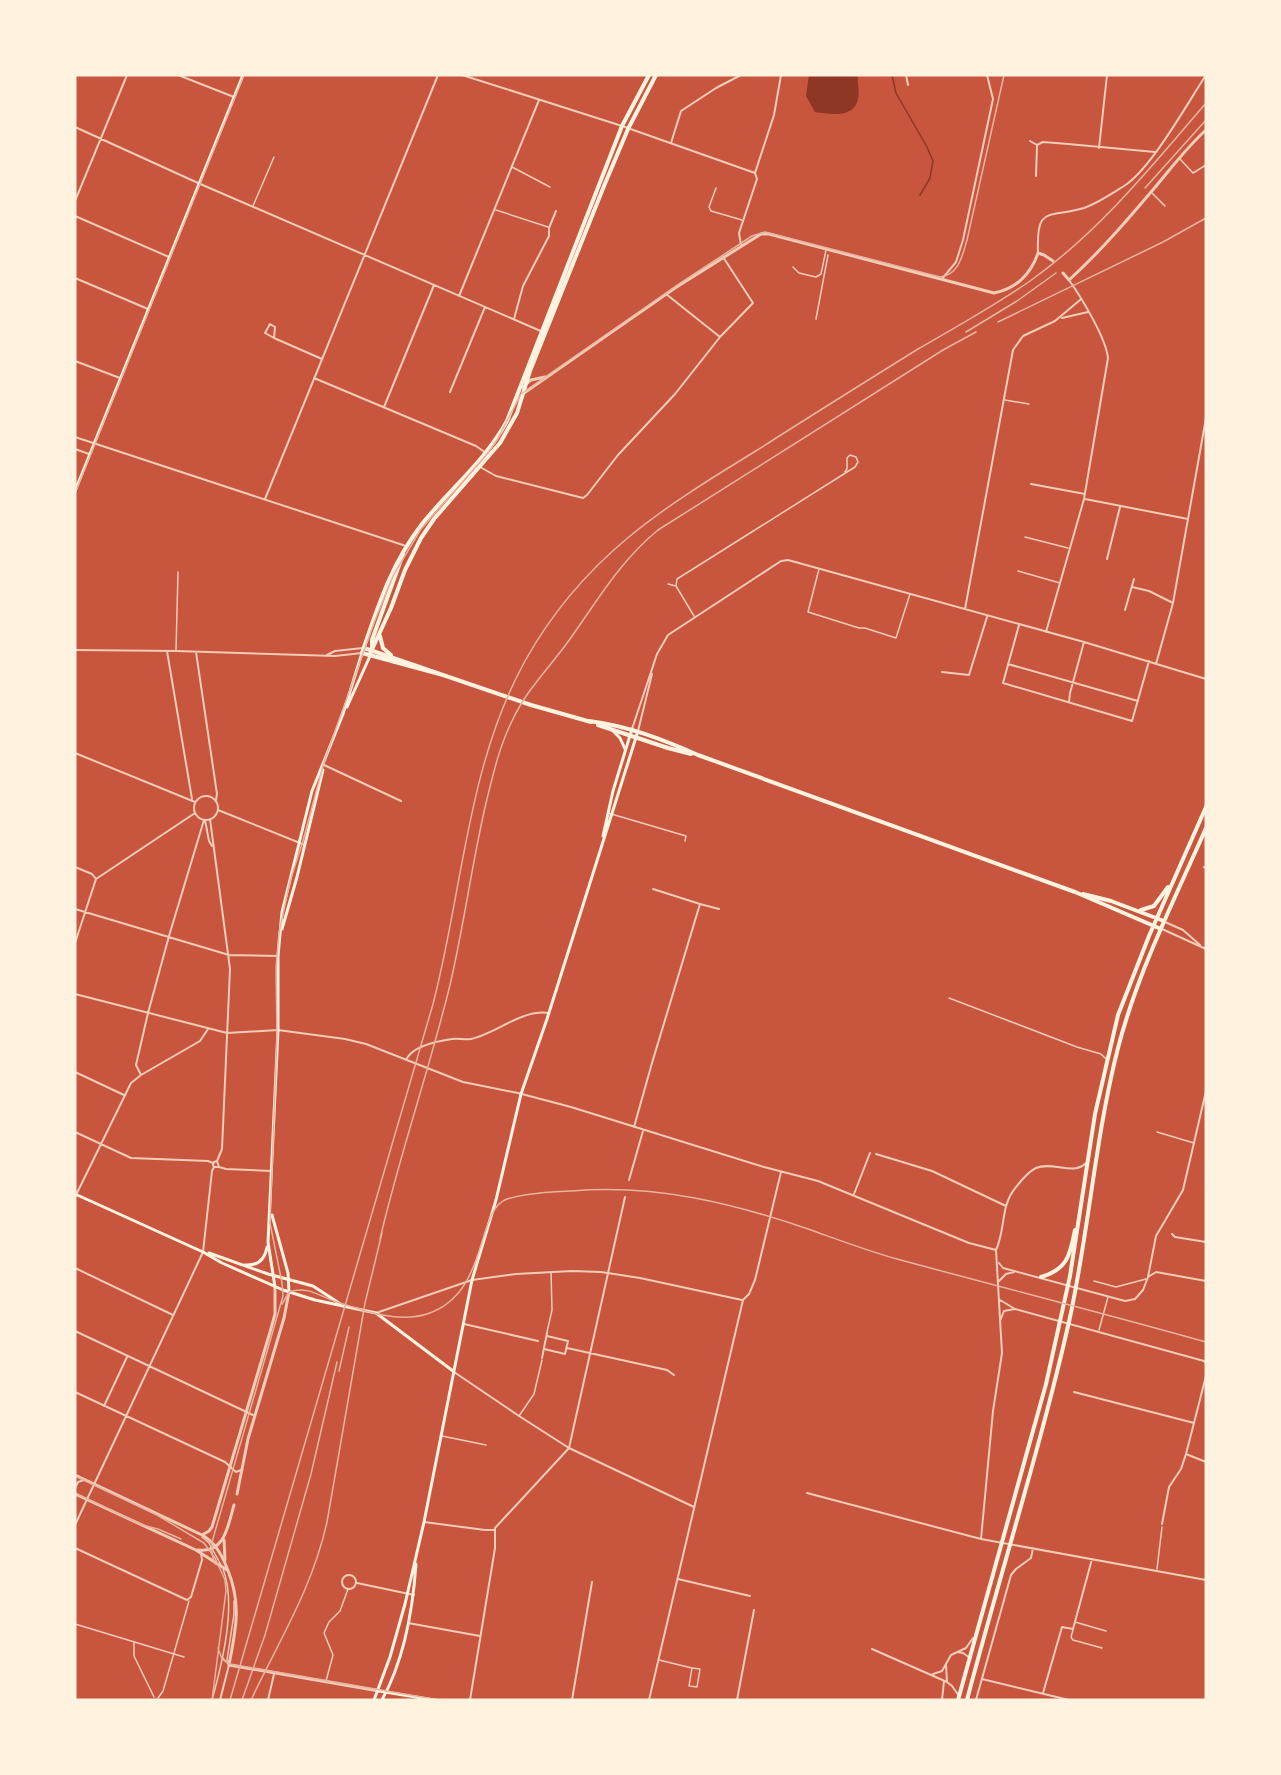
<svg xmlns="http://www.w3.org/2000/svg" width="1281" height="1775" font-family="Bitter,serif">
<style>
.water{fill:#8f3625}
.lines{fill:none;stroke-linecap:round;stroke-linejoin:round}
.stream{stroke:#8f3625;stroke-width:1.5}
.service{stroke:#f1ccb7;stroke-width:1.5}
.pedestrian{stroke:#f1ccb7;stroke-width:1.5}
.minor{stroke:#f1ccb7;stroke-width:2}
.tertiary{stroke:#f1ccb7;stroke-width:3}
.secondary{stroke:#fff3e0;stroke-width:3}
.primary{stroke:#fff3e0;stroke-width:4}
.tram{stroke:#e9b49f;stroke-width:1.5}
.rail{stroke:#e9b49f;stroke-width:1.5}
</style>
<rect width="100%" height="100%" fill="#c8553d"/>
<path class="water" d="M809 75H858C857 83 860 92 858 99 854 119 829 114 815 112L806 96Z"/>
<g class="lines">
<path class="stream" d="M892 75 896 93 927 147 933 161 930 178 920 195"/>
<path class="service" d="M1180 159 1193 173 1206 165
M512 167 550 187
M716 188 709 207 711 211 742 220
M1152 193 1165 206
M253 206 274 157
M496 210 548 227
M793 267 799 273 816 277 821 274 826 250
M816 319 828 255
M1005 400 1029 404
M1025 537 1068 548
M819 569 808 612 859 628H865L896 638 910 594
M1018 571 1060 583
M668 584 676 586
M694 616 676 586 677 579 855 467 858 462 856 457 850 455 847 458V469L845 472
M176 650 178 572
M608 813 686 836 685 841
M949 998 1077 1047 1101 1054 1106 1059
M1157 1132 1194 1143
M1094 1281 1116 1287 1146 1279
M1099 1330 1108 1297
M547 1332 552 1310 551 1272
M519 1416 534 1394 542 1360
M442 1436 486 1445
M202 1537 209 1543 221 1565
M1157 1569 1162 1527
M1075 1622 1106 1631
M1073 1630 1071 1637 1073 1640 1102 1648
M222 1657 228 1664
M659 1660 692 1668 689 1686 697 1687 700 1669 692 1668
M229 1664 227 1660 234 1614V1601
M326 1681 333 1655 324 1633 329 1622 340 1611 348 1589
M212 1700C222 1664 237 1604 223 1569"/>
<path class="pedestrian" d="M75 1624 184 1657
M134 1643V1656L154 1697
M158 1698 163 1691 189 1601"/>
<path class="minor" d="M178 75 234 97
M462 75 622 126 755 173
M906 75 908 85
M75 127 198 183 543 332
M1030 141 1037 145
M671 143 681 111 716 88 741 75
M1037 145 1043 142 1068 144 1155 152
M1099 148 1107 75
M1036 176 1037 146
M75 201 127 75
M75 216 169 257
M741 245 739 233 757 179 755 173 774 115 781 75
M1038 253C1036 204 1048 219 1084 208 1098 203 1111 194 1124 186 1151 169 1187 104 1206 75
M75 278 148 309
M942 279 956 262 963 240 993 99 987 75
M666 294 720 337
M459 296 539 100
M1062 318 1088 312
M514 319 523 286 549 236V228L556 211
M274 338 265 333 270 324 275 327 274 338 322 359
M75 361 120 378
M314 378 476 446 486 453 487 457
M450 392 485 307
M384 407 434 285
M75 437 406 546
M75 449 89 454
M480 467 496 476 583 498 587 495 618 455 675 394 720 337 753 303 723 257
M1031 484 1085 494
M265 499 438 75
M1085 499 1188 519
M1107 559 1120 507
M1132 587 1149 591 1173 603
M965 609 1013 350 1023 336 1055 321 1080 300
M1125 610 1134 579
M1019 625 1003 683 1132 721 1149 661
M1046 632 1084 499 1108 358C1106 338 1081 297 1069 280
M75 650 176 651 335 656 362 653
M167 651 192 799
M196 652 217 794 216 800
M327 655 335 651 363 648
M1008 664 1138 701
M1156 664 1173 603 1206 418
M942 672 969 675 987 617
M1069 702 1070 693 1084 642
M632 729 657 654 668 635 781 561 788 560 1084 642 1206 679
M638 731 652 674
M75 753 195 802
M324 765 401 801
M194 808a12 12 0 1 1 24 0a12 12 0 1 1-24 0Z
M218 810 305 845
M210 819 230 969 222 1149 217 1161
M205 820 209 841 212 846
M75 867 92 874 96 879
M1204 867 1206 868
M700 904 719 909
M75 909 229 955 278 956
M1165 922 1183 930 1200 945
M1162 929 1206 949
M75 943 96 879 195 813
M75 994 227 1033 278 1030 345 1039 366 1044 463 1082 518 1093 571 1107 764 1167 818 1181 969 1243 996 1250
M407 1058C415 1045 438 1041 452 1039 458 1038 465 1040 471 1039 497 1033 522 1009 549 1013
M75 1072 124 1095
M141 1075 136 1065 148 1013 169 936 204 820
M634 1127 652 1063 700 904 653 889
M75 1132 131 1158 208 1161 213 1163
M876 1154 932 1171 1006 1206
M219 1167 226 1169 272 1171
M629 1180 643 1131
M854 1194 870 1153
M75 1197 131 1083 141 1075 200 1041 208 1029
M1172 1234 1175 1237 1206 1242
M999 1263 1003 1268 1125 1301 1135 1299 1143 1290 1148 1277 1156 1236 1183 1190 1206 1091
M75 1268 173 1315
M1148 1277 1156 1272 1206 1281
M999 1281 1006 1274 1014 1272
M1000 1300 1015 1309 1204 1361 1206 1364
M376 1313 472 1280 516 1274 572 1271 601 1272 640 1278 742 1300
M1000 1321 1004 1311 1015 1309
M464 1324 538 1341
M75 1331 255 1416
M567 1348 667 1370 674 1375
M544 1349 565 1354 568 1341 547 1336
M542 1358 547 1333
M454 1372 519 1416 569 1448 694 1507
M1206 1376 1186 1454 1206 1462
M75 1392 225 1462 236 1472 241 1470
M1074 1392 1194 1423
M104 1406 127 1357
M75 1488 78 1482 84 1480
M807 1493 981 1539 1206 1580
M424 1522 485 1530H495
M1162 1524 1169 1487 1181 1469 1186 1454
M75 1525 203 1252 212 1171 214 1167 213 1165 214 1162 217 1161 219 1167H214
M981 1539 993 1411 1002 1353 996 1250C1005 1231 1001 1208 1013 1191 1019 1183 1027 1172 1036 1168 1052 1161 1074 1176 1086 1163
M75 1548 187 1600 191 1597 202 1560 201 1553
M342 1582a7 7 0 1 1 14 0a7 7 0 1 1-14 0Z
M678 1579 750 1596
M357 1583 414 1595
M408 1623 480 1636
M872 1649 947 1682 952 1686 959 1696
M957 1652 963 1653 970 1658
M946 1664 947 1682
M933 1674 942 1671 951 1655 966 1648 973 1638
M982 1679 1069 1700
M1043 1693 1062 1627 1073 1629 1092 1559
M220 1700 229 1665
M268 1700 274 1674
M470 1700 495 1548V1528L569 1448 625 1197
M572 1700 592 1582
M649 1700 743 1300 749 1294 755 1280 781 1172
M737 1700 754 1610
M942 1700 944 1681
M976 1700 1011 1575 1016 1569 1031 1558 1033 1548"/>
<path class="tertiary" d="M1063 273 1069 280C1101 251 1129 218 1157 185 1173 166 1187 147 1206 130
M522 387 531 380 545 377
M524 393 675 288 761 234H769L994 293C1016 289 1031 274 1038 253L1044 255 1053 261
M75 1475 202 1535C215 1542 222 1555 227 1568 242 1604 236 1628 229 1665L379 1691
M75 1494 196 1550 227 1570
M237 1494 248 1439 284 1318 289 1292
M202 1535 209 1531 212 1527 270 1332 275 1314V1287
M224 1540 225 1560
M198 1550C225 1554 228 1525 234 1505"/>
<path class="secondary" d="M75 491 243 75
M347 707 370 656
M612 730 620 738 625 749
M603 836 613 791 632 729
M282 929 297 877 323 770
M75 1194 203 1252 222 1263 283 1290 315 1300 376 1313 453 1371
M272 1215 288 1273 289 1292
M209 1253 268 1274 313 1286 339 1303
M245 1265C258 1266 265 1259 267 1247
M275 1287 268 1242 278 1030V956L282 912 312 791 343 714 362 653
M379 1691 434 1700
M374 1700 390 1657 405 1604 424 1522 472 1280 496 1200 521 1094 547 1019 638 731
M382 1700C404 1660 413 1608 416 1564"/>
<path class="primary" d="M380 636 383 648 391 655
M364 648 531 705 591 722
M372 649V640L403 554
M370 654 391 608 405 570 421 538 434 519 500 443 517 413 530 371 604 186 628 129 656 75
M443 675 362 653C378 606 391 564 422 524 450 489 485 461 507 421L622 126 649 75
M589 721C628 726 662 739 698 755L1075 892 1161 929
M598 725 668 748 691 754
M1083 894 1111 901 1164 921
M1141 910 1154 906 1168 887
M1041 1277C1068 1269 1070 1255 1075 1230
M958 1700 1046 1384 1070 1276 1095 1114 1118 1015 1149 936 1206 807
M967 1700C1000 1574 1040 1449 1069 1322 1089 1231 1095 1138 1118 1048 1138 971 1174 901 1206 828"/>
<path class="tram" d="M75 493 244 75
M282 1304 289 1292C307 1285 321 1297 337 1302 364 1311 399 1323 427 1314 490 1293 475 1210 507 1199 527 1193 551 1192 572 1191 655 1184 733 1203 811 1230 839 1240 868 1251 897 1259 1000 1287 1103 1313 1206 1342
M75 1476 157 1515 204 1543 215 1558 225 1580 226 1591 212 1700
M75 1493 142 1525 158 1529 181 1539
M215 1564 212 1554V1542L283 1296 282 1283 270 1223 277 1037 276 968 279 933 290 881 303 841 324 762 375 620 394 574 421 529 487 454 497 440 521 394 676 286 752 236 765 232 940 277C959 275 962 256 967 240L1004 75
M218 1648 222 1659 230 1664 439 1700"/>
<path class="rail" d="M1145 188 1206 120
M998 322 1163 242 1206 218
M966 332 1017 301 1056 273
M380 1239C400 1153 429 1071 450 985 464 925 472 863 486 803 493 775 499 747 512 721 526 690 550 667 570 639 597 601 620 561 658 530L943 350 976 332
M339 1371 349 1327
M230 1700C298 1468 366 1236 433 1004 463 889 467 766 525 661 583 557 661 509 759 449 812 415 865 382 918 349 956 327 994 306 1030 281 1099 232 1152 166 1206 103
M242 1700 265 1635 311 1474 337 1362
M251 1700C280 1639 312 1589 327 1522L365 1303 382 1233"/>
</g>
<rect width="1281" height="1775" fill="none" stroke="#fff3e0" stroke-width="153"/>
</svg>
